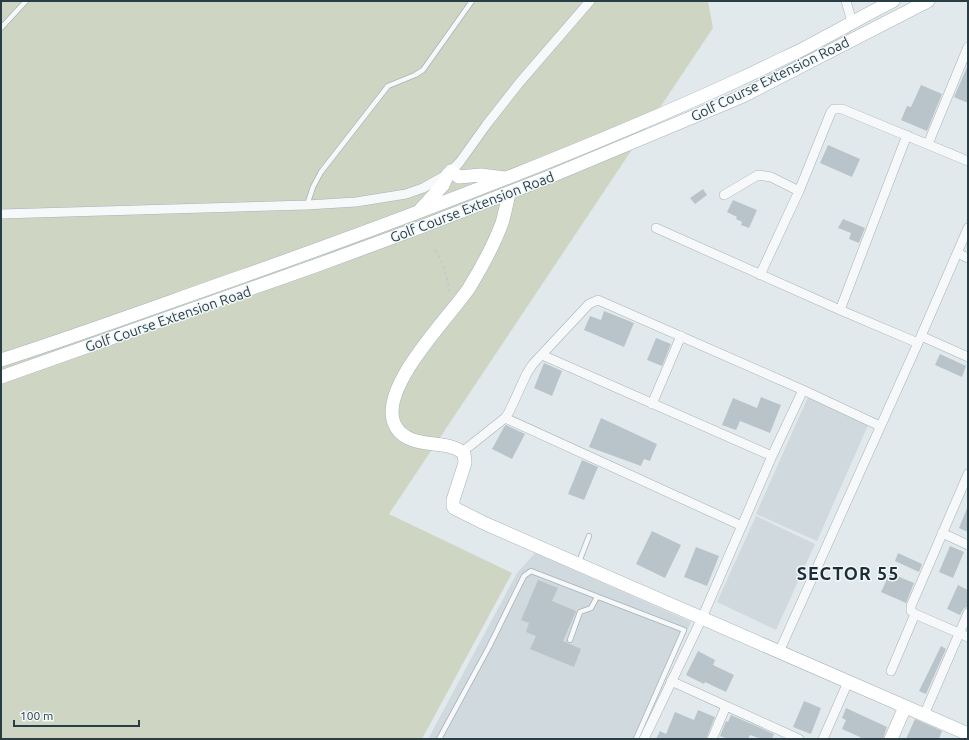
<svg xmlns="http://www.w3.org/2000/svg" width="969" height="740" font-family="Ubuntu,sans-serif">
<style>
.built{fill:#d0d9de}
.green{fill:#ced6c3}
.building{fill:#b9c4ca}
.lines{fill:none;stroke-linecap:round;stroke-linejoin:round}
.lane-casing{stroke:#a7b2b7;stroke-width:6}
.street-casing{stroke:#a7b2b7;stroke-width:10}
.secondary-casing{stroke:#a7b2b7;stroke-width:14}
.path{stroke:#c1c7ca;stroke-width:1.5;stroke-dasharray:3 3;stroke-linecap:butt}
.lane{stroke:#f6f8f9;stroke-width:4.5}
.street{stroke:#f6f8f9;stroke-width:9}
.secondary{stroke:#fff;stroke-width:13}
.labels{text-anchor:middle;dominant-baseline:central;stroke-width:3;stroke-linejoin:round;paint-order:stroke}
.street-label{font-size:14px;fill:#293d45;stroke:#f2f7f9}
.district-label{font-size:18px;font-weight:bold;letter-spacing:1px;fill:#1b2d36;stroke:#f2f7f9}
</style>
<rect width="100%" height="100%" fill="#e2e9ec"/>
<path class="built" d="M808 397 869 423 817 541 756 514Z
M756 516 815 544 776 630 717 602Z
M535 553 691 622 638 739H428L517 573Z"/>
<path class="green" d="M1 1H708L713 28 389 514 512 573 422 739H1Z"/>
<path class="building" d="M968 65V103L954 97Z
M921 85 942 94 927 131 901 120 907 106 911 107Z
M828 145 860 159 852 177 820 163Z
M703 189 707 195 695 204 690 198Z
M733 200 757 210 749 228 741 225 742 222 736 219 737 217 727 212Z
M843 219 865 228 859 243 849 239 851 233 838 228Z
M604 311 634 323 624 347 584 330 590 316 601 320Z
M656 338 671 344 662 366 647 360Z
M940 354 966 366 962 377 935 365Z
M544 363 562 371 552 396 534 388Z
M761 397 781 405 770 433 740 421 736 430 722 425 733 398 757 408Z
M601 418 657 444 650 461 644 459 641 466 589 447Z
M506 425 525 434 512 459 492 449 504 427Z
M582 460 598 467 584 500 568 494Z
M968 506V532L959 528Z
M652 531 681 545 665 578 636 564Z
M950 546 964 552 953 578 939 572Z
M696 547 719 556 707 586 684 577Z
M898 553 922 564 919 572 895 561Z
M890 573 914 583 906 603 881 592Z
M538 580 558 588 552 601 576 611 563 641 581 649 574 667 530 649 536 636 526 632 529 623 521 620Z
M958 585 968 590V607L964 608 960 615 947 609Z
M941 646 946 649 926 694 919 691Z
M698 651 715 660 713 665 734 675 726 692 705 682 704 684 686 675Z
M804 701 821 708 811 734 793 727Z
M846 708 887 727 883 739H860V737L842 729 846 720 842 718Z
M698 710 715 717 706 739H656L660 731 666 734 675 712 694 720Z
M731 715 774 734 772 739H761L750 735 748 739H728L720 736 726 721 728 722Z
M915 719 942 731 939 739H906Z"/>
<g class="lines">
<defs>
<path id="lane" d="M1 28 26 1
M307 205 313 187 321 172 388 86 415 75 423 70 472 1
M579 562 589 536
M570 640 580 612 591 608 597 597
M439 739 489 647 524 576 531 571 684 630 636 739"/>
<path id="street" d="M846 1 852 22
M928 144 968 47
M724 195 758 175 771 177 799 191
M1 214 307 205 356 202 406 194 423 188 448 174 459 163 487 124 520 82 590 1
M656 228 840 310 918 343
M957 253 968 258
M760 275 799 191 831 112 834 109H842L968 161
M840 310 907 135
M921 336 968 357
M542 355 772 456
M652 404 681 336
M505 418 742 526
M462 452 505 418 509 412 527 373 533 364 589 304 598 300 803 390 880 426
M968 474 911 606V611L915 614 968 637
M942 533 968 545
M779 652 918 343 968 228
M891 671 915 614
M671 681 799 739
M924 715 968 613
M644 739 702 618 772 456 803 390
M712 739 726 706
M823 739 848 682"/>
<path id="secondary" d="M451 171 459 177 481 175 505 178
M509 193C507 203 505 213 502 223 495 242 480 270 469 288 450 317 374 391 396 427 410 451 450 438 464 454L465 463 453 500V506L454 508 486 524 968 734
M421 209 443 185 448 174
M1 360C82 334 163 304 243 276 410 217 577 154 738 80 760 70 782 59 803 49 834 33 863 16 893 1
M1 377 315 266 421 227 549 177 743 96 928 1
M891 739 905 707"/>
</defs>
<use href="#lane" class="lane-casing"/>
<use href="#street" class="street-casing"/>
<use href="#secondary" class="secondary-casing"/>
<path class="path" d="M435 250C445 266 447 277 450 295"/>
<use href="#lane" class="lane"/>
<use href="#street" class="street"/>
<use href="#secondary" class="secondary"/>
</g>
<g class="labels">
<g class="street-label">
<text transform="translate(770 79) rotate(-26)">Golf Course Extension Road</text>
<text transform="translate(472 207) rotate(-21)">Golf Course Extension Road</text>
<text transform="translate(168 319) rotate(-19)">Golf Course Extension Road</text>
</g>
<g class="district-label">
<text x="848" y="573">SECTOR 55</text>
</g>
</g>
<rect width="969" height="740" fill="none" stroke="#293d45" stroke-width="4"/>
<path d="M14 720v6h125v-6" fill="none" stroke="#293d45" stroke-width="2"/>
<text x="20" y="720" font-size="12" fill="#293d45" stroke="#f2f7f9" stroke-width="3" paint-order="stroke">100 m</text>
</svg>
